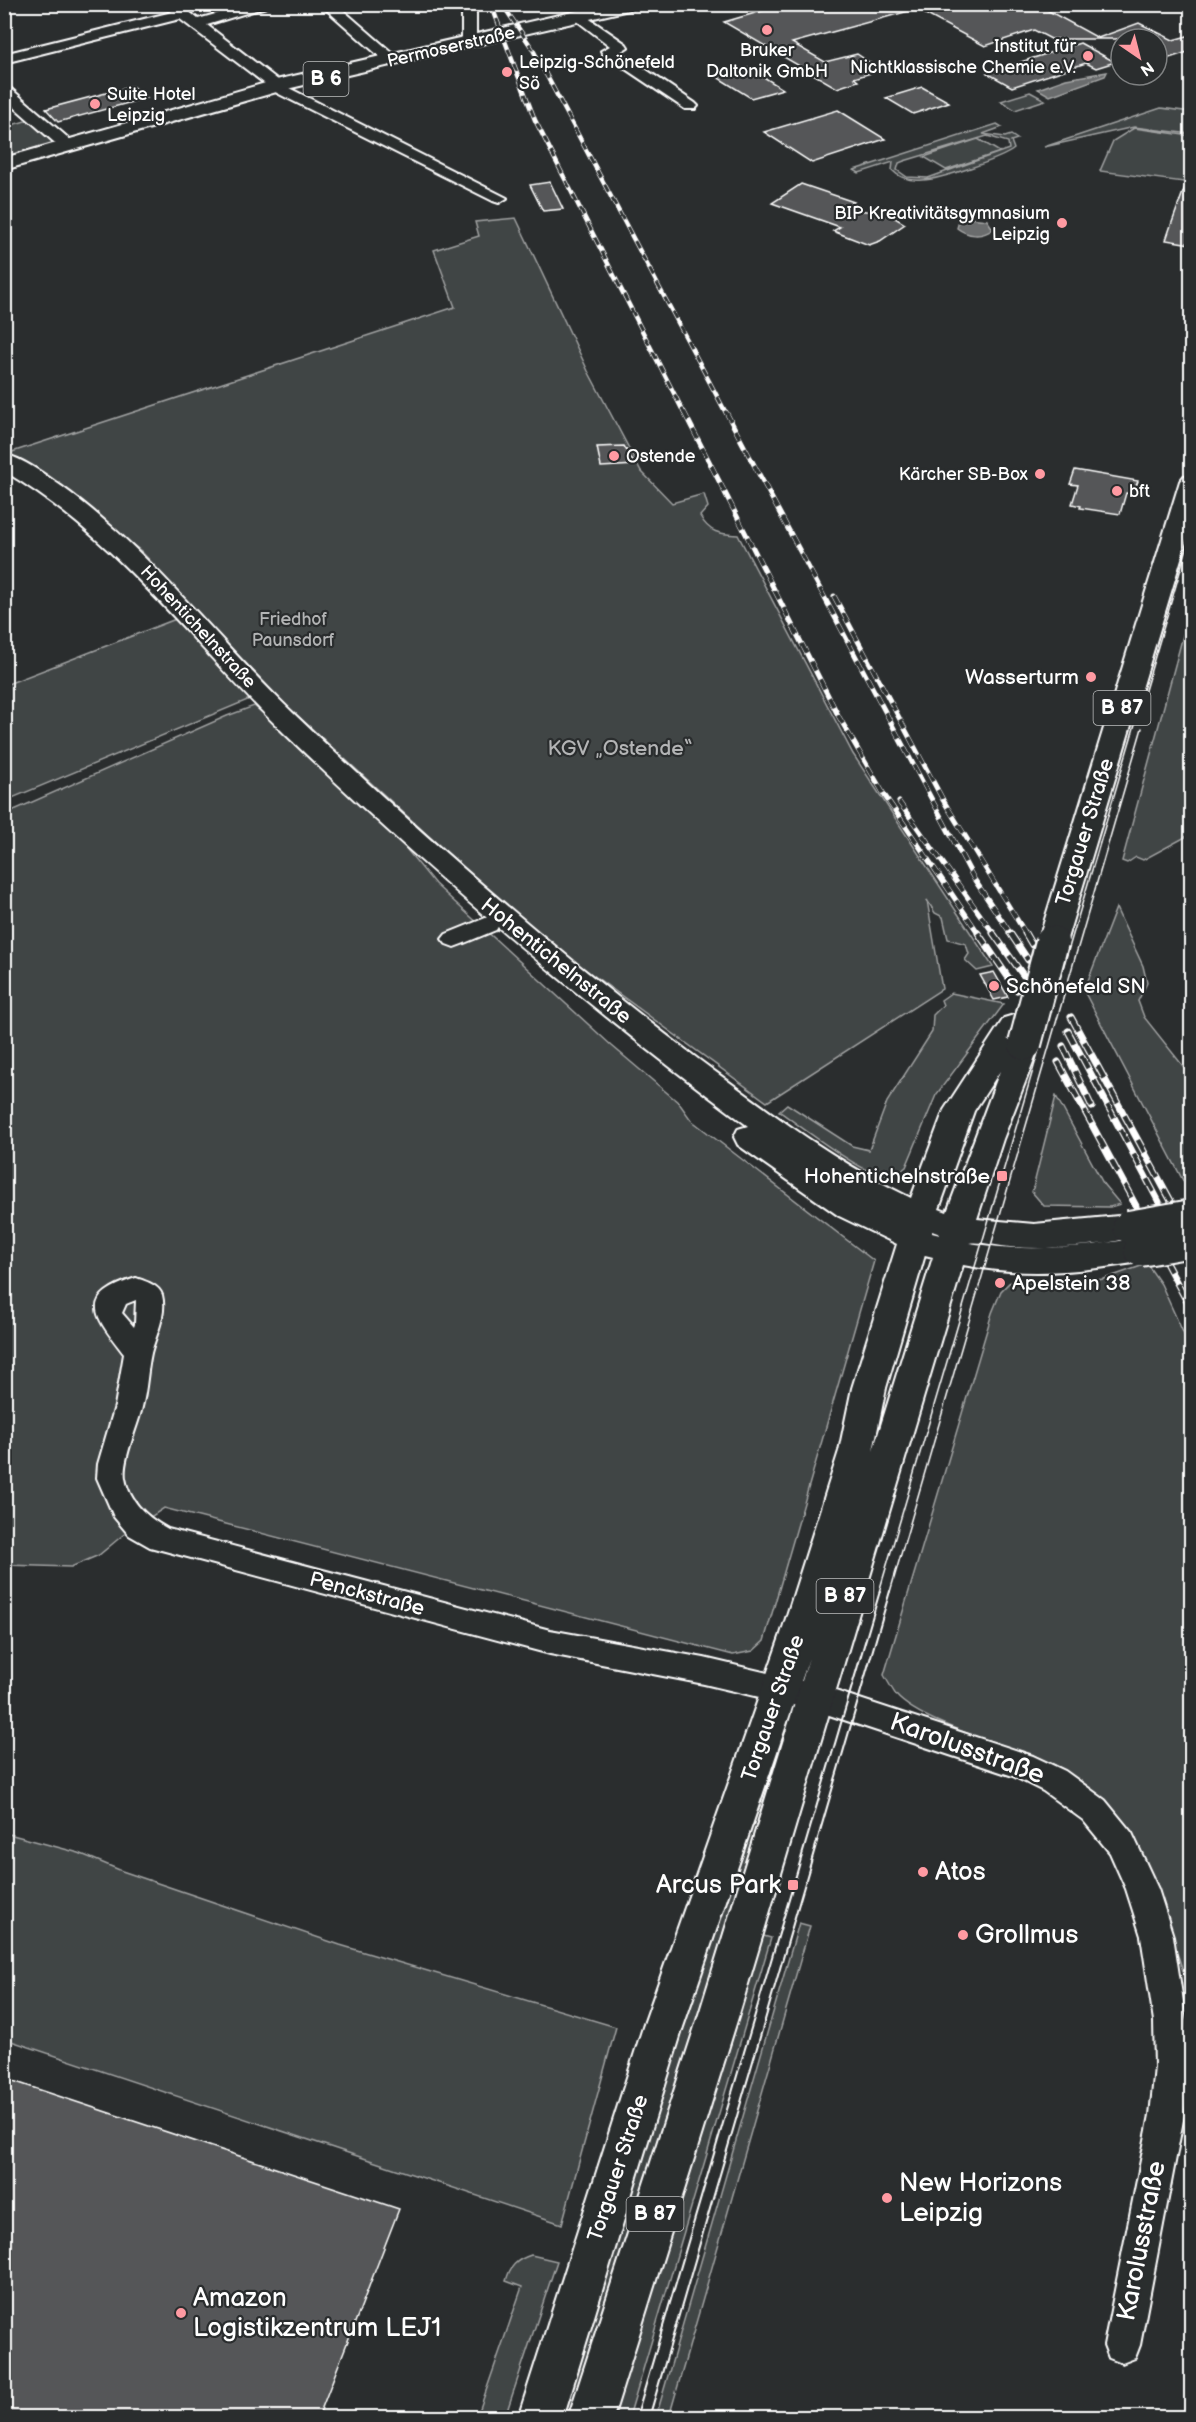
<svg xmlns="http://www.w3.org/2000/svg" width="1196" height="2422" font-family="'Balsamiq Sans',sans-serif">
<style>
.green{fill:#414445;stroke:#a0a2a2;stroke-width:1.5;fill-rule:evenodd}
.water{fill:#6a6c6d;stroke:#a6a7a7;stroke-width:1.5}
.building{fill:#555758;stroke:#fff;stroke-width:1.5}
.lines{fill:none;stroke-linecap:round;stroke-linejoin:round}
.minor-casing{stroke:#fff;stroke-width:4}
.major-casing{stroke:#fff;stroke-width:4}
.minor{fill:#2a2d2e;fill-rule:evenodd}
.major{fill:#2a2d2e;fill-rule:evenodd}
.tram-far1{stroke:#fff;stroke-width:1.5}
.tram{stroke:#fff;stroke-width:2}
.rail-far2-casing{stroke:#fff;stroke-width:4.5}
.rail-far1-casing{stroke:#fff;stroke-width:5}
.rail-casing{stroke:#fff;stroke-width:7}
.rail-far2{stroke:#2a2d2e;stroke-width:3;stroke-dasharray:8;stroke-linecap:butt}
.rail-far1{stroke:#2a2d2e;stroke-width:4;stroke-dasharray:10;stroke-linecap:butt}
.rail{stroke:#2a2d2e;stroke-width:4.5;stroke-dasharray:14;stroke-linecap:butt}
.major-bridge-casing{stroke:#fff;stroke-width:36;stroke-linecap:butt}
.major-bridge{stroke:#2a2d2e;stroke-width:32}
.poi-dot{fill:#ff9aa2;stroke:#2a2d2e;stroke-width:2}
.labels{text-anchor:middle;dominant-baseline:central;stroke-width:4.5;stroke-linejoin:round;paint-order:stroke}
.far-poi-label{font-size:18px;fill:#fff;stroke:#2a2d2e;text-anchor:start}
.far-street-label{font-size:18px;fill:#fff;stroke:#2a2d2e}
.far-park-label{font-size:18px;fill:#b3b4b5;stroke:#2a2d2e}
.shield{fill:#2a2d2e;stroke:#bfc0c0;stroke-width:1.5}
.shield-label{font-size:20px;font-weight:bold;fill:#fff}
.poi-label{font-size:21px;fill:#fff;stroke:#2a2d2e;text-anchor:end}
.park-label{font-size:21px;fill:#b3b4b5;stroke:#2a2d2e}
.street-label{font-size:21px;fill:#fff;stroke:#2a2d2e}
.near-street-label{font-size:26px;fill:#fff;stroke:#2a2d2e}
.near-poi-label{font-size:26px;fill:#fff;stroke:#2a2d2e;text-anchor:start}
</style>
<rect width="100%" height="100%" fill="#2a2d2e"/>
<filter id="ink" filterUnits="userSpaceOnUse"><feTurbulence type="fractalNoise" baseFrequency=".0167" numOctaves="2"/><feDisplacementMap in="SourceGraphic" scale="12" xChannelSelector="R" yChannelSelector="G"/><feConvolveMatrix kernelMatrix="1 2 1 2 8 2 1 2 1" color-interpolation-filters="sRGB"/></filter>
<g filter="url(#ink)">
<path class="green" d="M1030 92 1045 100 1015 110 1001 101Z
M1161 108 1191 112V134L1134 127 1044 147Z
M32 119 58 141 56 144 5 159V127Z
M997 124 1002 127 983 134 1005 137 1011 135 1017 139 1011 141 1014 149C1002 159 938 180 923 180 911 181 900 179 892 170L893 162 859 173 854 170ZM987 136 1008 142 1009 149 928 178 907 177 897 170 899 163 904 161Z
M1134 128 1191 136V183L1100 171 1113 141Z
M978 139 1000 152 946 170 924 157Z
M516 218 588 371 641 471 672 503 704 494 708 507 700 516C709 533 720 534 738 535L853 754 993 967 977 971 965 960 969 954 966 944 948 939 943 917 935 913 927 900 942 989 767 1102 530 929 273 693 141 551 43 475 6 454 455 307 434 250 479 236 475 222Z
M1191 606V834L1143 860 1136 857 1127 863 1122 861Z
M176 619 250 699 5 801V685Z
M254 706 298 742 390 829 435 884 612 1046 679 1103 691 1120 874 1261 764 1641 753 1651 733 1655 164 1508 123 1535 99 1555 71 1567 5 1565V814L227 716Z
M1116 908 1143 966 1147 983 1138 1001 1144 1017 1191 1076V1192H1189L1084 991Z
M951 993 1004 1004 936 1095 906 1167C898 1174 888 1177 877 1174 858 1170 798 1125 779 1111L787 1104 852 1146 869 1150 887 1102 932 1032 933 1015 943 1005 941 1000Z
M1056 1096 1104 1185 1120 1204 1110 1207 1044 1206 1032 1192Z
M1147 1264 1161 1284 1191 1350V2059L1184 2055 1181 1999 1191 2002C1179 1939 1114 1793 1055 1765 1016 1747 922 1725 896 1695 892 1689 888 1682 884 1675L992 1313 1001 1291 1009 1283 1016 1280 1044 1286 1104 1279Z
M773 1746 780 1749 714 1963 583 2417 559 2418Z
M5 1833 79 1853 122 1871 340 1945 616 2027 562 2224 5 2039Z
M799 1923 810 1926 669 2417H656Z
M760 1935 771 1938 629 2417 613 2418Z
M531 2255 557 2261 505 2417H477L522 2287 506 2281C510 2266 516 2260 531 2255Z"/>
<path class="water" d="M1107 72 1105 76 1050 96 1038 89 1066 79Z
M969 218 987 220 993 229C982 238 967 236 957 228L959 221Z"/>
<path class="building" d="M786 4H1036L1098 38 1139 23 1173 40 1191 35V51L1157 62V39H1051L1034 30 985 46 916 9 792 43 825 62 857 54 881 70 854 78 858 81 837 88 724 22Z
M1080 43 1115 62 1096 68 1086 63 1012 87 987 73Z
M749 68 783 89 751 98 717 77Z
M132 86 147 98 58 122 46 109Z
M922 87 949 102 913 114 886 98Z
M838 110 885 139 812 163 764 132Z
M1190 173 1191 244 1166 240 1170 228Z
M550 182 563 209 543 211 530 185Z
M801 184 854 202 844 209 887 213 905 224 880 241 869 245 833 231 840 227 772 203Z
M624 446 635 465 601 467 597 447Z
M1075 470 1138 481 1133 494 1126 493 1120 514 1080 508 1081 506 1072 504 1078 485 1070 484Z
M994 972 1008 997 994 1000 980 975Z
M4 2078 399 2209 318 2418H4Z"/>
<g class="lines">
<defs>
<path id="minor" d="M163 4H180L198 19 251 4H276L207 25 287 87 507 198 499 203 493 201 277 93 180 19 4 63V54L172 12Z
M320 4H336L397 57 399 60 397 63H387Z
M462 4H476V43L469 47 462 43Z
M581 13 626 44 628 47 620 52 695 103 698 106 695 109H685L603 54 601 51 610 46 576 20 574 17 576 14Z
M4 86 9 87 74 143 76 146 74 149H62L4 98Z
M488 917 496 920 499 925 496 930 462 944 454 947 446 944 442 939 446 934Z
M136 1278C145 1281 159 1285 162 1295 167 1315 156 1334 151 1353 147 1371 147 1389 142 1407 138 1426 122 1460 125 1478 129 1502 148 1518 168 1529L550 1630 704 1658 814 1684 1033 1756 1065 1771 1105 1800 1132 1833 1158 1889 1173 1936 1186 2021 1189 2067 1184 2115 1140 2345 1135 2358 1122 2363 1109 2358 1104 2345 1150 2115 1155 2067 1154 2021 1141 1936 1126 1889 1110 1853 1083 1820 1043 1791 1013 1776 814 1710 704 1684 550 1654 150 1547 129 1535 114 1517 97 1478 98 1464 115 1406 124 1354C96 1317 76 1297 136 1278ZM136 1300 135 1324 134 1327 122 1313 126 1304Z"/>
<path id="major" d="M607 4H642L633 9 287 89 4 170V158L276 80Z
M4 454C24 459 44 474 61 486 150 550 215 638 293 713 422 836 556 952 698 1059 766 1109 834 1162 911 1198L944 1110 1004 1018 1014 1015 1024 1018 1029 1025 1023 1034 1035 1037 1040 1044 1003 1139 977 1219 1034 1224 1129 1215 1140 1219 1145 1227 1140 1235C1100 1247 1052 1250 1010 1247 998 1246 980 1241 969 1243 1028 1253 1082 1247 1140 1238L1151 1242 1156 1250 1151 1258 1140 1262C1077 1272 1026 1277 963 1265L740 2011 613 2418H568L700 2011 809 1658 683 2027 563 2418H518L643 2027 780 1637 839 1451 852 1388 897 1244 839 1216 738 1145 734 1137 738 1129 748 1126C585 1005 430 874 284 733 191 643 117 537 4 471ZM1000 1071 947 1212 939 1209 974 1111ZM932 1231 940 1234V1235L932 1233ZM925 1255 933 1257 873 1451 886 1388Z
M1192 474V522L1066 942 1062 949 1052 951 1042 949 1038 942 1180 481 1184 476Z"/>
</defs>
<use href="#minor" class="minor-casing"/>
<use href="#major" class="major-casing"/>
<use href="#minor" class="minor"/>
<use href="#major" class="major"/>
<path class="tram-far1" d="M879 1592 1192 531
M890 1592 1142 728"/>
<path class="tram" d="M636 2418 880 1591
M649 2418 890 1591"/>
<defs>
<path id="rail-far2" d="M491 4 535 120 684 413
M502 4 532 48 726 413"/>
<path id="rail-far1" d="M684 412 839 717 885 796 979 934
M726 412 974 879 1011 934
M834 596 943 800 1026 934
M899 802 994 934"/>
<path id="rail" d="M978 933 1017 990
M993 933 1023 975
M1010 933 1028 960
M1025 933 1032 945
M1071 1017 1171 1201
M1068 1031 1159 1202
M1063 1046 1092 1107
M1058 1062 1136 1206
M1188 1255 1192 1262
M1164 1259 1192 1311"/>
</defs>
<use href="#rail-far2" class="rail-far2-casing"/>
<use href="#rail-far1" class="rail-far1-casing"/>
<use href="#rail" class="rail-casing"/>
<use href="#rail-far2" class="rail-far2"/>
<use href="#rail-far1" class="rail-far1"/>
<use href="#rail" class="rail"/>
<defs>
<path id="major-bridge" d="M1025 1044 1052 942
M1129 1227 1192 1216
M1140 1250 1192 1241"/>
</defs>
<use href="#major-bridge" class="major-bridge-casing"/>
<use href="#major-bridge" class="major-bridge"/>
</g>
</g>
<g class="poi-dot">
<circle cx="767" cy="30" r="6"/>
<circle cx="1088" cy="56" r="6"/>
<circle cx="507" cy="72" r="6"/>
<circle cx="95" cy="104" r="6"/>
<circle cx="1062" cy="223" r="6"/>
<circle cx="614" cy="456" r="6"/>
<circle cx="1040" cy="474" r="6"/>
<circle cx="1117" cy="491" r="6"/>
<circle cx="1091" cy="677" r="6"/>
<circle cx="994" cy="986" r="6"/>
<rect x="996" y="1170" width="12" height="12" rx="3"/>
<circle cx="1000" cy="1283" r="6"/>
<circle cx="923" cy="1872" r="6"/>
<rect x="787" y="1879" width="12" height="12" rx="3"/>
<circle cx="963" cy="1935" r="6"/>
<circle cx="887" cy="2198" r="6"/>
<circle cx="181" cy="2313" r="6"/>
</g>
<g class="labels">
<g class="far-poi-label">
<text x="1076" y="46" text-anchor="end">Institut für<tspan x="1076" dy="21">Nichtklassische Chemie e.V.</tspan></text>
<text x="767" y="50" text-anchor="middle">Bruker<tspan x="767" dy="21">Daltonik GmbH</tspan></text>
<text x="519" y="62">Leipzig-Schönefeld<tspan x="519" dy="21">Sö</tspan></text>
<text x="107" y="94">Suite Hotel<tspan x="107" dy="21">Leipzig</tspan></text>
<text x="1050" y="213" text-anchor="end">BIP Kreativitätsgymnasium<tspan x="1050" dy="21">Leipzig</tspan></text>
<text x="626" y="456">Ostende</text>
<text x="1028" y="474" text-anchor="end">Kärcher SB-Box</text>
<text x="1129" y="491">bft</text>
</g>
<g class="far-street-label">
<text transform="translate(451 47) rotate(-13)">Permoserstraße</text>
<text transform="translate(198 627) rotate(47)">Hohentichelnstraße</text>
</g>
<g class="far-park-label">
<text x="293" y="619">Friedhof<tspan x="293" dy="21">Paunsdorf</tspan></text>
</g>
<g class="shield">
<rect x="303.5" y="62" width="45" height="34" rx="4.5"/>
<rect x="1093.5" y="691" width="57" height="34" rx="4.5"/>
<rect x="816.5" y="1579" width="57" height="34" rx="4.5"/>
<rect x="626.5" y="2197" width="57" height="34" rx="4.5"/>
</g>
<g class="shield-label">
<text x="326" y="79">B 6</text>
<text x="1122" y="708">B 87</text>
<text x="845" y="1596">B 87</text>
<text x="655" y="2214">B 87</text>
</g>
<g class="poi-label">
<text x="1079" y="677">Wasserturm</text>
<text x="1006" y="986" text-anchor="start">Schönefeld SN</text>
<text x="990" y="1176">Hohentichelnstraße</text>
<text x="1012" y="1283" text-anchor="start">Apelstein 38</text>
</g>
<g class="park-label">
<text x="620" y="748">KGV „Ostende“</text>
</g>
<g class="street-label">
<text transform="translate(1085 832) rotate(-73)">Torgauer Straße</text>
<text transform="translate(556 961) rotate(39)">Hohentichelnstraße</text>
<text transform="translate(367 1594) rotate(15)">Penckstraße</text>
<text transform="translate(773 1708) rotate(-71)">Torgauer Straße</text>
<text transform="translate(618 2168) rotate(-72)">Torgauer Straße</text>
</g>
<g class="near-street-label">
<text transform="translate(967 1749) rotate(20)">Karolusstraße</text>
<text transform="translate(1142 2241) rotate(-79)">Karolusstraße</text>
</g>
<g class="near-poi-label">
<text x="935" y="1872">Atos</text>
<text x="781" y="1885" text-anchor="end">Arcus Park</text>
<text x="975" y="1935">Grollmus</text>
<text x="899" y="2183">New Horizons<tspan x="899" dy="30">Leipzig</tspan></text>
<text x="193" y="2298">Amazon<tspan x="193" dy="30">Logistikzentrum LEJ1</tspan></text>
</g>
</g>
<rect width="1196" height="2422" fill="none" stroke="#2a2d2e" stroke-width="24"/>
<rect x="12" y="12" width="1172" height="2398" fill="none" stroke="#fff" stroke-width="2" filter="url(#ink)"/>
<g transform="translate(1139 57) rotate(145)"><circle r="28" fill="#2a2d2e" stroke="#7f8182" stroke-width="1.5"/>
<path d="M0-4.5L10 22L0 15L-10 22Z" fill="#ff9aa2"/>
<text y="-9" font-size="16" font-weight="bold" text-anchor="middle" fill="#ffffff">N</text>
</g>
</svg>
